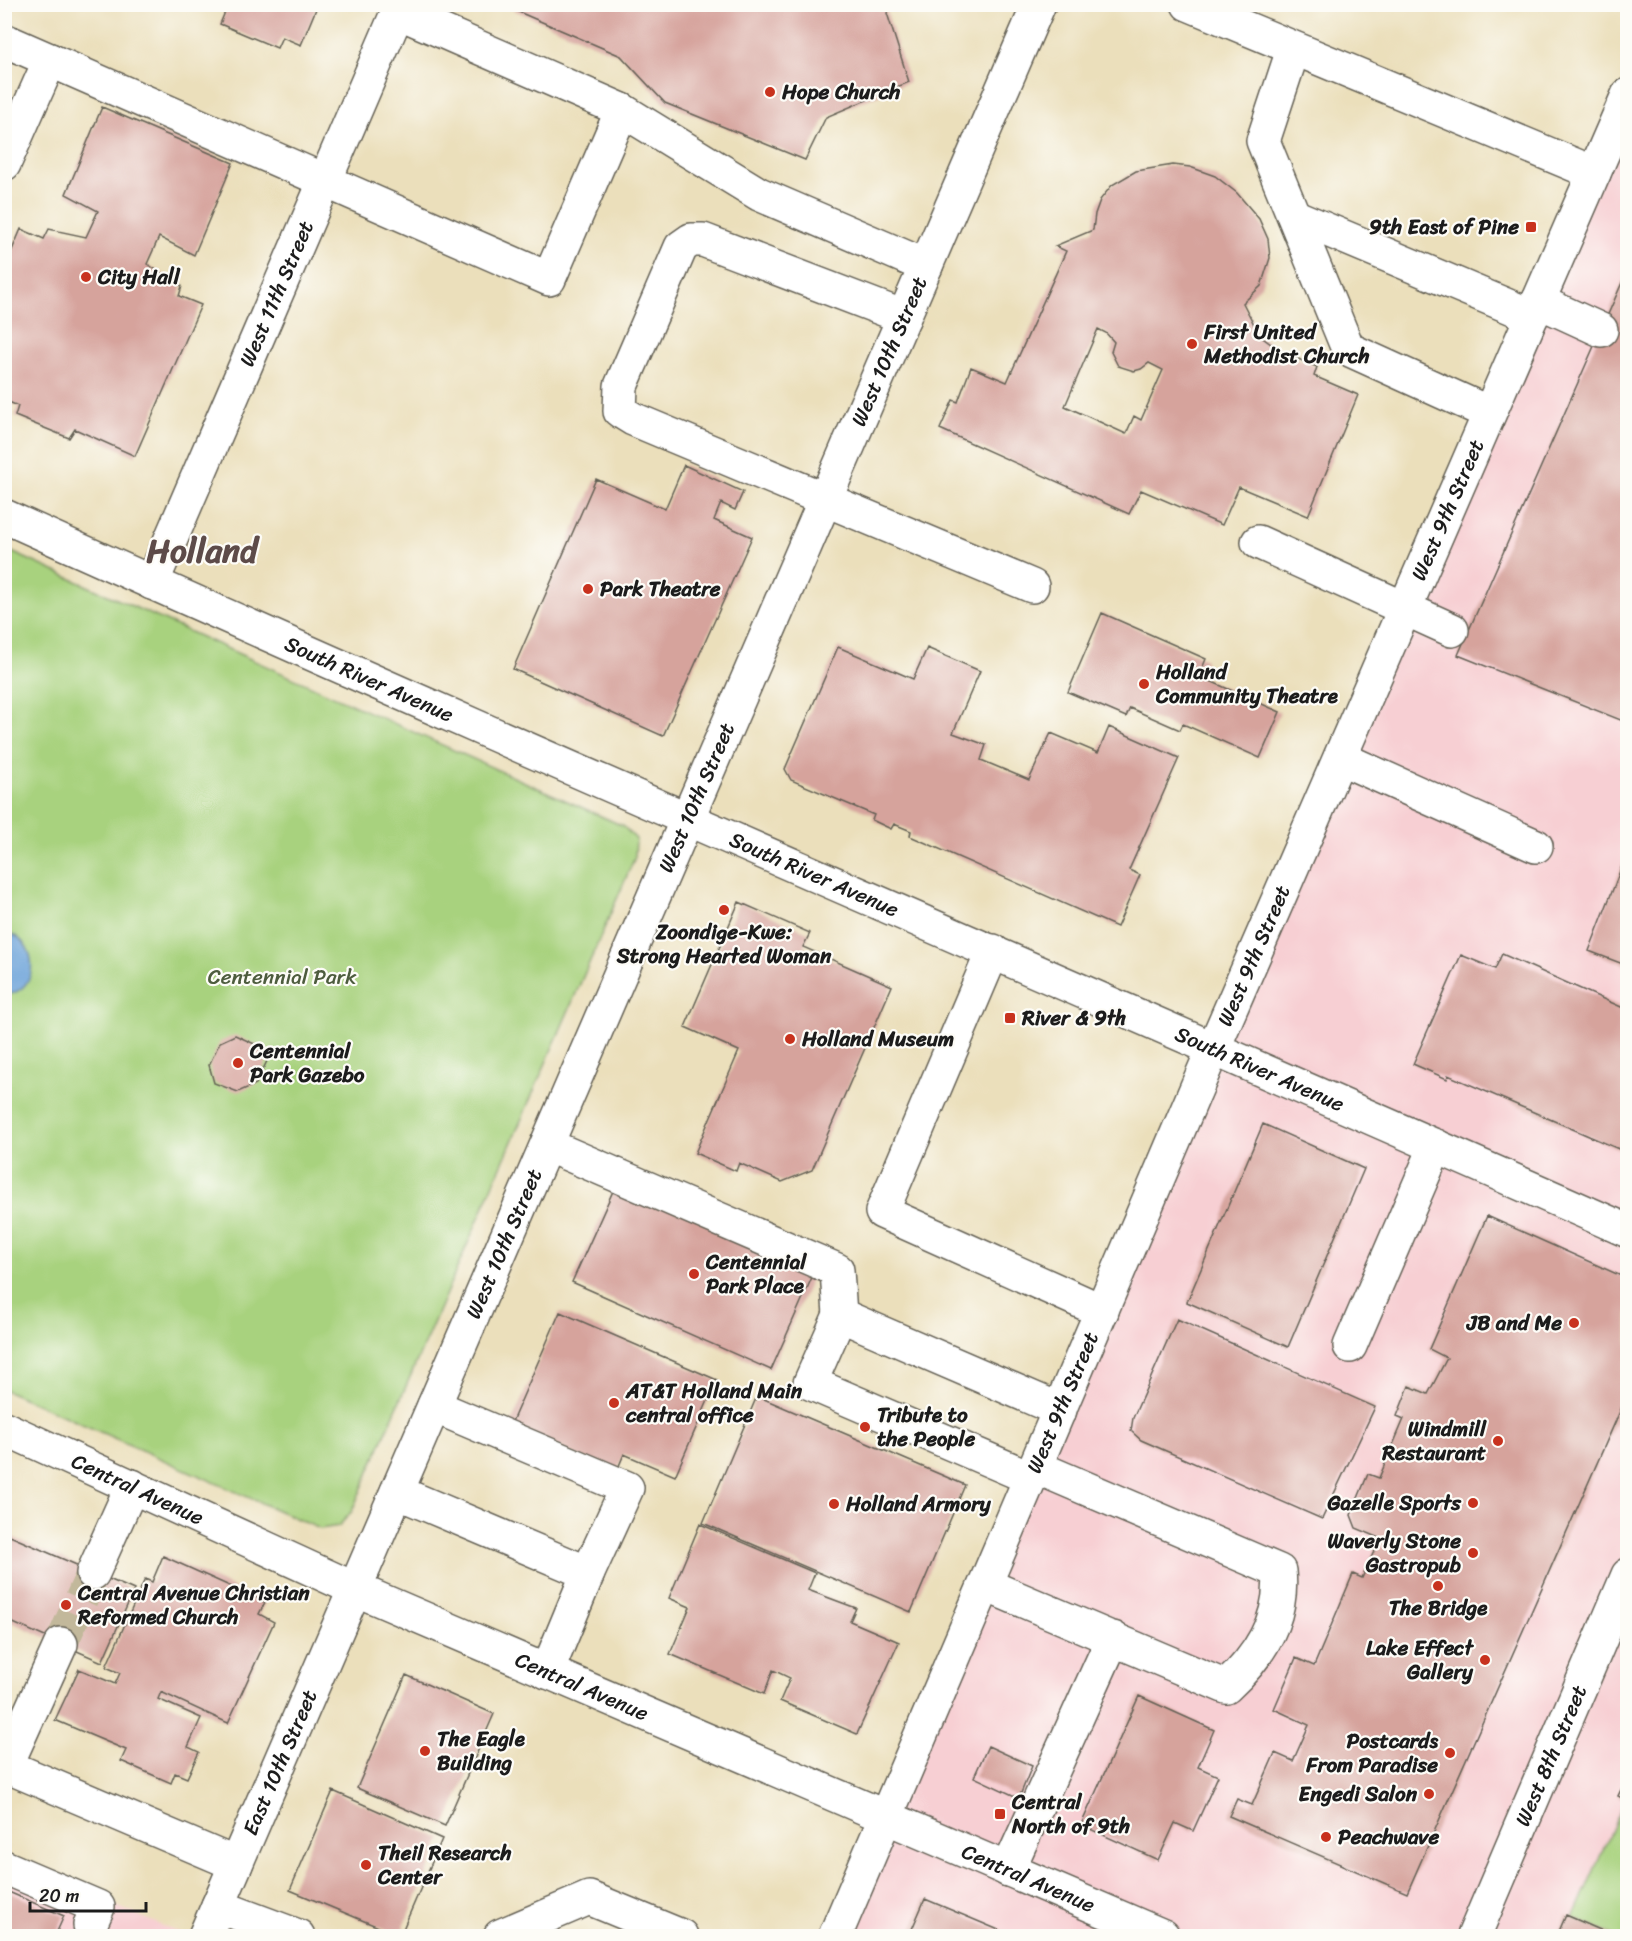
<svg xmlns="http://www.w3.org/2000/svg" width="1632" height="1941" font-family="Sriracha,sans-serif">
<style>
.built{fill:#f7cfd3}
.green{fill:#a8d27e;stroke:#62774d;stroke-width:1.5}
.water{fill:#6ba2d9;stroke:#445f7a;stroke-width:1.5}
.building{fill:#d6a39c;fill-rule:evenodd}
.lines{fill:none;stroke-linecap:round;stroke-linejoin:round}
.minor-tunnel{stroke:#c2b89b;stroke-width:33;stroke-dasharray:33 16;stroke-linecap:butt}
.minor-casing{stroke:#646054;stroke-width:36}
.major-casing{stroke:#646054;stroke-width:36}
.minor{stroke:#fff;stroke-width:33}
.major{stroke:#fff;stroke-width:33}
.poi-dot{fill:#c8321e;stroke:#fdfcf7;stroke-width:2}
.labels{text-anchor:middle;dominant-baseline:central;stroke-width:4.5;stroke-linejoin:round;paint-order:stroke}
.poi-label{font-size:21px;font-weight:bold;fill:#1c1c1c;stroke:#fdfcf7;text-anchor:start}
.street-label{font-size:21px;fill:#1c1c1c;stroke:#fdfcf7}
.park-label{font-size:21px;fill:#4d5c3e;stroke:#fdfcf7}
.town-label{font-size:33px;font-weight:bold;fill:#5d4b49;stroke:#fdfcf7}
</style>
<rect width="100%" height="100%" fill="#fdfcf7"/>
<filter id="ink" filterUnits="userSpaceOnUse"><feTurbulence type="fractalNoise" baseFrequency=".0167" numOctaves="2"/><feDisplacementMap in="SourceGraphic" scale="12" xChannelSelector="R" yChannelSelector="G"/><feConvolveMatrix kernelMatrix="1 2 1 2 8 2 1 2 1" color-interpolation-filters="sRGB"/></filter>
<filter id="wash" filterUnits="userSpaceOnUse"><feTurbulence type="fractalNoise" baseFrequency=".008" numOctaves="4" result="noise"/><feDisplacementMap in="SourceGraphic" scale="24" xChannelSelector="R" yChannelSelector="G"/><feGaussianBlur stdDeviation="1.35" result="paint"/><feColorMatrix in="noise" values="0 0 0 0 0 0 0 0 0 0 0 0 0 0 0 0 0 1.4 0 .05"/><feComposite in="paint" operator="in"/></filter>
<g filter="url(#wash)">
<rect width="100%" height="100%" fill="#ebdfbb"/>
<path class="built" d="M1627 95V1936H835Z
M5 1859 187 1936H5Z"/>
<path class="green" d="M5 549 623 826 636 839 635 857 352 1511 339 1526 320 1529 5 1390Z
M1625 1800 1627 1801V1936H1614L1573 1918Z"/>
<path class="water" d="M5 932C39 939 42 991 5 995Z"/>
<g id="blocks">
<path class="building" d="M206 4H318L301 45 282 37 277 48 220 24 225 12Z
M500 4H891L887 13 909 82 826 117 805 160 665 103 621 56Z
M102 107 233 163 194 255 159 237 147 264 182 286 179 296 201 305 135 456 75 429 69 438 15 416 18 406 4 400V269L21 229 44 239 49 229 86 237 98 211 66 194Z
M1173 165 1190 167 1215 176 1237 193 1259 219 1268 239 1270 258 1261 286 1243 303 1260 336 1282 352 1317 367 1314 376 1358 395 1308 516 1239 487 1222 525 1141 490 1129 514 940 429 953 400 958 402 971 367 1007 382 1066 251 1055 246 1093 230 1095 214 1100 200 1112 185 1136 171ZM1098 329 1106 333 1114 342 1111 352 1118 366 1134 371 1141 369 1149 363 1163 370 1141 420 1134 416 1126 434 1065 406Z
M1628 269V723L1458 655Z
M684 465 743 492 735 510 721 503 714 520 752 537 663 736 513 669 596 479 665 509Z
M1102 613 1206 659 1199 676 1280 712 1260 758 1183 724 1180 730 1130 708 1126 717 1068 692Z
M838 647 913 679 927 648 980 671 953 733 986 745 981 760 1029 780 1051 733 1098 753 1109 727 1179 758 1129 870 1140 875 1117 927 910 836 911 831 894 824 891 829 872 820 874 815 791 780 785 769Z
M1627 853H1628V966L1589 951Z
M739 902 810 933 803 947 892 986 812 1170 782 1182 739 1163 736 1171 695 1153 739 1051 685 1027Z
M1502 954 1628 1010V1153L1448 1075 1447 1079 1413 1064 1461 955 1495 969Z
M235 1035 259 1046 267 1061 256 1084 238 1092 214 1083 209 1065 220 1042Z
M1263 1124 1364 1169 1288 1347 1187 1302Z
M618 1180 817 1266 771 1370 572 1282Z
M1487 1216 1628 1279V1393L1407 1893 1229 1816 1237 1799 1252 1805 1275 1753 1293 1761 1309 1725 1274 1709 1296 1658 1314 1666 1353 1574 1362 1578 1380 1538 1356 1528 1351 1515 1368 1474 1379 1478 1404 1419 1397 1416 1409 1386 1428 1394 1447 1358 1429 1349Z
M560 1312 717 1380 675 1476 624 1454 616 1473 510 1426Z
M1177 1319 1375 1407 1322 1519 1141 1440 1131 1431 1133 1418Z
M757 1396 965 1485 911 1612 703 1523Z
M700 1524 815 1573 808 1590 856 1608 850 1621 899 1642 857 1734 780 1701 790 1678 773 1670 764 1694 670 1654 690 1607 669 1598Z
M10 1536 134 1590 102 1662 4 1619V1544Z
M163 1556 265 1602 259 1614 274 1622 228 1723 161 1692 158 1699 201 1718 188 1747 199 1752 187 1778 175 1773 171 1783 121 1761 126 1750 55 1720 79 1669 115 1684 120 1673 106 1667 145 1579 152 1582Z
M406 1675 494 1714 445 1826 357 1788Z
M1139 1696 1214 1730 1198 1767 1218 1776 1193 1831 1175 1823 1158 1860 1081 1825Z
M988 1746 1032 1766 1019 1798 974 1777Z
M1628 1775V1801L1618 1796Z
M333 1791 442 1839 400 1936 290 1890Z
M4 1890 64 1916 55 1936H4Z
M925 1899 1013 1936H909Z
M1566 1915 1573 1918 1614 1936H1557Z"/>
</g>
</g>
<g filter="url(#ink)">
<use href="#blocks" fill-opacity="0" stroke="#646054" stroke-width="1.5"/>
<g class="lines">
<path class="minor-tunnel" d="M61 1644 93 1573"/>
<defs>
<g id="minor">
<path d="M1188 4 1594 173"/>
<path d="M4 40 549 279 622 110 398 12"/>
<path d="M1293 50 1263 141 1348 349 1489 413"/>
<path d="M622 110 759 194 926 266"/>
<path d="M4 164 50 60"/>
<path d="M1294 216 1532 316"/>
<path d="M1538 301 1601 330"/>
<path d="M904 317 703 240H691L681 247 621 386 620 411 633 419 1032 586"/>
<path d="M1258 542 1452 630"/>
<path id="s1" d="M152 583 401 4"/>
<path d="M1340 758 1536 846"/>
<path d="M993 951 882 1212 1102 1311"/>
<path d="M547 1145 837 1270 840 1315"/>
<path d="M1350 1346 1436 1146"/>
<path d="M434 1406 627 1488 588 1573"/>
<path id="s2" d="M4 1428 355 1589 1163 1936"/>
<path d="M1031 1478 810 1383 840 1315 1060 1410"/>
<path d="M397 1492 588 1573 547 1672"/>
<path d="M93 1573 132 1486"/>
<path d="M986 1585 1226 1687C1260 1656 1284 1618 1279 1571L1036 1467"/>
<path d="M61 1644 6 1766 236 1864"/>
<path d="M4 1867 98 1907 90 1925"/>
<path d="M1008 1870 1113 1638"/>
<path d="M218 1906 298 1936"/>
<path id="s3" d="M205 1936 1039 4"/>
<path d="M500 1936 589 1898 681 1936"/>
</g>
<g id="major">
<path id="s4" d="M4 516C543 760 1087 991 1628 1231"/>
<path id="s5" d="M835 1936 1214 1047 1628 95"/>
<path id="s6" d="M1474 1936 1628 1575"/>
</g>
</defs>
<use href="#minor" class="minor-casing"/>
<use href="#major" class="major-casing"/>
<use href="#minor" class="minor"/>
<use href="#major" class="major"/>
</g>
</g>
<g class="poi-dot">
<circle cx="770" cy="92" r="6"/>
<rect x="1525" y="221" width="12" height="12" rx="3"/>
<circle cx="86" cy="277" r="6"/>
<circle cx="1192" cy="344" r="6"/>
<circle cx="588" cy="589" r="6"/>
<circle cx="1144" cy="684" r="6"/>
<circle cx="724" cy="910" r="6"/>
<rect x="1004" y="1012" width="12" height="12" rx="3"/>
<circle cx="790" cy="1039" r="6"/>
<circle cx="238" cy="1063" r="6"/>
<circle cx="694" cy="1274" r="6"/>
<circle cx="1574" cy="1323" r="6"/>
<circle cx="614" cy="1403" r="6"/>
<circle cx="865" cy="1427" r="6"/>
<circle cx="1498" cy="1441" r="6"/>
<circle cx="1473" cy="1503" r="6"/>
<circle cx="834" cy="1504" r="6"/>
<circle cx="1473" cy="1553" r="6"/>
<circle cx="1438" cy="1586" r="6"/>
<circle cx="66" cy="1605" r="6"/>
<circle cx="1485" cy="1660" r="6"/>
<circle cx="425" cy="1751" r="6"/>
<circle cx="1450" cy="1753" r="6"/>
<circle cx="1429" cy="1794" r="6"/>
<rect x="994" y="1808" width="12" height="12" rx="3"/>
<circle cx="1326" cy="1837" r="6"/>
<circle cx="366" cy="1865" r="6"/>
</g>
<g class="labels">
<g class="poi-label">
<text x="782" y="92">Hope Church</text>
<text x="1519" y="227" text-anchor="end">9th East of Pine</text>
<text x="98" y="277">City Hall</text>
<text x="1204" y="332">First United<tspan x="1204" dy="24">Methodist Church</tspan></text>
<text x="600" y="589">Park Theatre</text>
<text x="1156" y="672">Holland<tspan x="1156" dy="24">Community Theatre</tspan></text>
<text x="724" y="932" text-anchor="middle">Zoondige-Kwe:<tspan x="724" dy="24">Strong Hearted Woman</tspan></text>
<text x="1022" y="1018">River &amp; 9th</text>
<text x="802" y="1039">Holland Museum</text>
<text x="250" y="1051">Centennial<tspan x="250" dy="24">Park Gazebo</tspan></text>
<text x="706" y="1262">Centennial<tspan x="706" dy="24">Park Place</tspan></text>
<text x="1562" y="1323" text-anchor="end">JB and Me</text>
<text x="626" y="1391">AT&amp;T Holland Main<tspan x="626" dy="24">central office</tspan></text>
<text x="877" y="1415">Tribute to<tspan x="877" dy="24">the People</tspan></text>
<text x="1486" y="1429" text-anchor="end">Windmill<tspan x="1486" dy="24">Restaurant</tspan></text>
<text x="1461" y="1503" text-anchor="end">Gazelle Sports</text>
<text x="846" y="1504">Holland Armory</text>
<text x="1461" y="1541" text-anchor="end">Waverly Stone<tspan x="1461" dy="24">Gastropub</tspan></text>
<text x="78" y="1593">Central Avenue Christian<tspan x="78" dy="24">Reformed Church</tspan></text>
<text x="1438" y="1608" text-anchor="middle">The Bridge</text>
<text x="1473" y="1648" text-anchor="end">Lake Effect<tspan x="1473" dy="24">Gallery</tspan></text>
<text x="437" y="1739">The Eagle<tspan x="437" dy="24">Building</tspan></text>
<text x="1438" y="1741" text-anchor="end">Postcards<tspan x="1438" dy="24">From Paradise</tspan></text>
<text x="1417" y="1794" text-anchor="end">Engedi Salon</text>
<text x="1012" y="1802">Central<tspan x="1012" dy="24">North of 9th</tspan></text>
<text x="1338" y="1837">Peachwave</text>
<text x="378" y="1853">Theil Research<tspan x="378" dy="24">Center</tspan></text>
</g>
<g class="street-label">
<text stroke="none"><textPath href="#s1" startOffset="315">West 11th Street</textPath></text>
<text stroke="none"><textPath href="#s3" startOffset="1726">West 10th Street</textPath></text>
<text stroke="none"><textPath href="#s5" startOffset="1552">West 9th Street</textPath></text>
<text stroke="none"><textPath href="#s4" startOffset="400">South River Avenue</textPath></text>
<text stroke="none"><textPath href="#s3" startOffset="1240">West 10th Street</textPath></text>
<text stroke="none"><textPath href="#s4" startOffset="886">South River Avenue</textPath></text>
<text stroke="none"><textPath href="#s5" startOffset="1066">West 9th Street</textPath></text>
<text stroke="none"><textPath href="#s4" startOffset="1372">South River Avenue</textPath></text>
<text stroke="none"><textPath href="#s3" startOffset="754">West 10th Street</textPath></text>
<text stroke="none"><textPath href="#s5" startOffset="580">West 9th Street</textPath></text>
<text stroke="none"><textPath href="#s2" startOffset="147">Central Avenue</textPath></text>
<text stroke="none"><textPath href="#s2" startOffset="633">Central Avenue</textPath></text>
<text stroke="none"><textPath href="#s6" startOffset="196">West 8th Street</textPath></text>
<text stroke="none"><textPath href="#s3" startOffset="189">East 10th Street</textPath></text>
<text stroke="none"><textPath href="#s2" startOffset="1119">Central Avenue</textPath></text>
</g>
<g class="park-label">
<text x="282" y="977">Centennial Park</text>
</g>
<g class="town-label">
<text x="202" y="551">Holland</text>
</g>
</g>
<rect width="1632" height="1941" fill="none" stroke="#fdfcf7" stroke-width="24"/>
<path d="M30 1902v9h116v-9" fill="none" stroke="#1c1c1c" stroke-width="3"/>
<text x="39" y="1902" font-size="18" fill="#1c1c1c" stroke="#fdfcf7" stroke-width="4.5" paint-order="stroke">20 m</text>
</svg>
